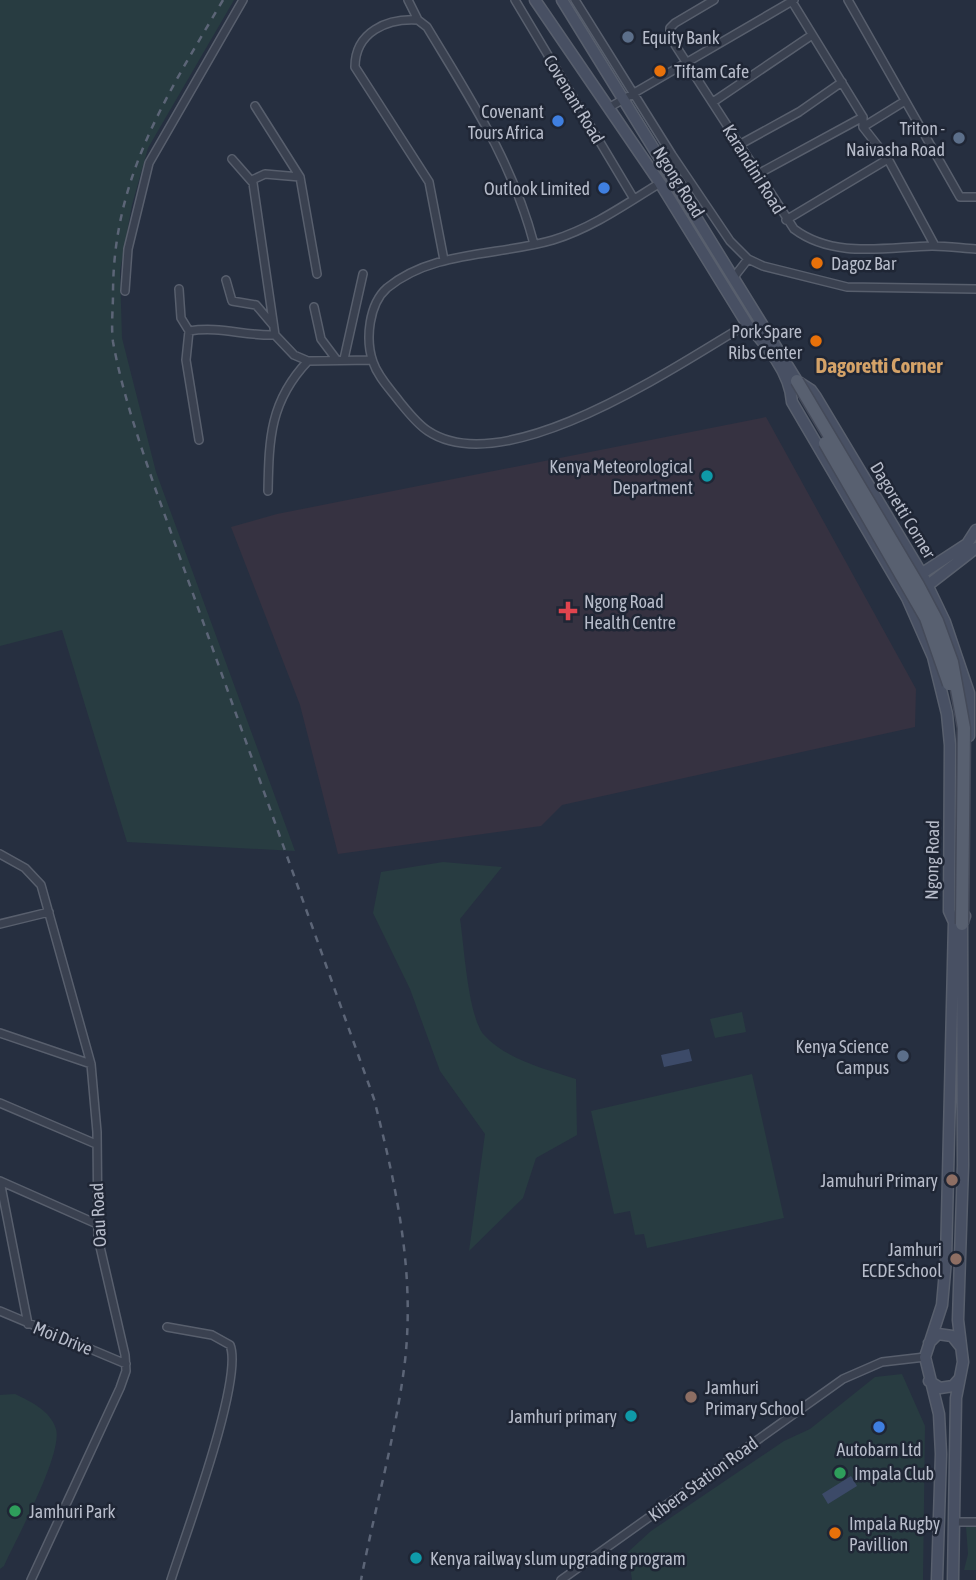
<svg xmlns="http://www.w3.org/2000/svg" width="976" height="1580" font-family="'Asap Condensed',sans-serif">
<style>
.medical{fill:#363241}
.green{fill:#283c41}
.water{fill:#3c4a68}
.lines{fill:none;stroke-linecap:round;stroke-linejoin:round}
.minor-casing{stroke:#585f6d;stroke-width:10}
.secondary-casing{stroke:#585f6d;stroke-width:13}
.minor{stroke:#3a4150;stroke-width:7}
.secondary{stroke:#485063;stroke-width:10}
.rail{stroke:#5c6577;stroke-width:2.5;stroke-dasharray:7 7;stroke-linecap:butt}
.primary-bridge-casing{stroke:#444a59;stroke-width:15;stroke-linecap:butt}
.primary-bridge{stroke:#586070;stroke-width:12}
.service-dot{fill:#5c6f8a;stroke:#1f2635;stroke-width:2.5}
.food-dot{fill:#e8710a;stroke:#1f2635;stroke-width:2.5}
.shop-dot{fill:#3f7fe0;stroke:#1f2635;stroke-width:2.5}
.culture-dot{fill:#0f9aa8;stroke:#1f2635;stroke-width:2.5}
.health-dot{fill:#e0444e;stroke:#1f2635;stroke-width:2.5}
.education-dot{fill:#8d6e63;stroke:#1f2635;stroke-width:2.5}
.leisure-dot{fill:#2e9e5b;stroke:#1f2635;stroke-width:2.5}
.labels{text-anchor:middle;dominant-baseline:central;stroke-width:5;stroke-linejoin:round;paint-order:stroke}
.poi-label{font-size:18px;fill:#b7bcca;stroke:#1f2635;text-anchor:start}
.street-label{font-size:18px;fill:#b7bcca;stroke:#1f2635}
.quarter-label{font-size:21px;font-weight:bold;fill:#d4a268;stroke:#1f2635}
</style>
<rect width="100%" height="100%" fill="#262f40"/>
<path class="medical" d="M766 417 916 689 915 727 562 805 541 826 338 854 300 705 231 527 277 514Z"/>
<path class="green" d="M0 0H234L148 148 132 205 120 271 122 338 156 472 295 851 127 842 62 630 0 646Z
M443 862 502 867 460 919C464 944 468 1017 484 1035 507 1060 546 1069 576 1079L577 1135 536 1158 523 1198 469 1251 485 1134 440 1071 410 989 373 913 381 872Z
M742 1012 746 1032 715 1038 710 1019Z
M752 1074 784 1218 647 1248 644 1234 635 1235 630 1211 614 1214 591 1111Z
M902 1374 925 1426 923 1580H632L628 1552 651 1531 784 1441 810 1429 875 1377Z
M15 1394C31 1402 50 1410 56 1429 63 1454 16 1539 4 1566L0 1569V1395Z
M966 1527H976V1570H964L968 1554Z"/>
<path class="water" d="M689 1049 692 1061 664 1067 661 1055Z
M851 1476 857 1486 828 1504 822 1494Z"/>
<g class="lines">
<defs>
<path id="minor" d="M408 0 418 20
M515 0 634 199
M575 0 672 155 730 241 748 259 763 266 847 287 976 289
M714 0 675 23 670 28V37L794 229C834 259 886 247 932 246 947 246 961 248 976 249
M791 0 863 117V127L888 159 935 246
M848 0 960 197H976
M713 102 812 35
M255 106 300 177
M610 107 794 0
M863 127 905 101
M739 145 799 112 842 82
M232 159 253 183 275 335 294 355 308 361 372 360
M758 174 863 117
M252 180 265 174 300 177 317 274
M660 183C626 204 592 228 553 240 499 256 433 250 387 288 369 304 365 339 373 362 378 377 390 389 399 401 408 412 417 424 428 431 506 483 679 364 747 324
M786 220 888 159
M444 260 429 182 355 67C355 32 387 18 418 20L427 27C471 100 512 161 534 244
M734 277 748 259
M226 280 232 301 256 305 273 325
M179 289 181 318 189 331C221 326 243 336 275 335
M125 291 128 249 149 163 243 0
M314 307 321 339 336 359
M189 331 186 360 199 440
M344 359 363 274
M268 491C269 438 270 401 308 361
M0 854 25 868 41 885 91 1064 97 1132 98 1238 125 1355 126 1371 120 1388 31 1580
M0 924 49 912
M0 1033 91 1064
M0 1103 96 1144
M0 1181 28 1324
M0 1181 97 1224
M0 1311 126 1364
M167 1327 212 1335 230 1345C244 1379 184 1538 171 1580
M954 1522H976
M561 1580 843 1379 882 1362 925 1357"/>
<path id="secondary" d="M535 0 660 183 747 324C767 346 790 372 792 402L907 598 933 657 947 714 950 745 949 911 954 922 946 1260 942 1305 925 1357 939 1414 941 1454 937 1580
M562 0 797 381 811 390 816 397 922 574 945 622 969 693V736
M918 576 967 544 976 530
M923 589 976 548
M929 1343 938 1334 952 1336 960 1346
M929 1381 940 1388 953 1386 960 1378
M953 1580 956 1398 963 1362 958 1320 963 1165 962 924 965 916"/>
</defs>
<use href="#minor" class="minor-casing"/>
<use href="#secondary" class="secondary-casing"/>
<use href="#minor" class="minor"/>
<use href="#secondary" class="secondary"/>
<path class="rail" d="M223 0C166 97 113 177 113 294 113 309 111 326 113 342 122 391 138 438 154 485L374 1099C396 1186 415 1270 405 1361 396 1435 375 1507 361 1580"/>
<defs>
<path id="primary-bridge" d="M797 381 918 585 937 621 952 662 964 728 962 924
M825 443 926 618 949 684"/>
</defs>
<use href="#primary-bridge" class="primary-bridge-casing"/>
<use href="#primary-bridge" class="primary-bridge"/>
</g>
<g class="service-dot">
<circle cx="628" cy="37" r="7"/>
<circle cx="959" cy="138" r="7"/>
<circle cx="903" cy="1056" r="7"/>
</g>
<g class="food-dot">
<circle cx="660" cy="71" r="7"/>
<circle cx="817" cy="263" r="7"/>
<circle cx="816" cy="341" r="7"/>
<circle cx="835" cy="1533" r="7"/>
</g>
<g class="shop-dot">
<circle cx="558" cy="121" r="7"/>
<circle cx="604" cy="188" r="7"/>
<circle cx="879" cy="1427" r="7"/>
</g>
<g class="culture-dot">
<circle cx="707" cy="476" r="7"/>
<circle cx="631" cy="1416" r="7"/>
<circle cx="416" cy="1558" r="7"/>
</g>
<path class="health-dot" d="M564.5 600.5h7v7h7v7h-7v7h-7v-7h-7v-7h7z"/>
<g class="education-dot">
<circle cx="952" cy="1180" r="7"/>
<circle cx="956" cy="1259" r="7"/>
<circle cx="691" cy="1397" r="7"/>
</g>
<g class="leisure-dot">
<circle cx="840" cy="1473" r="7"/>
<circle cx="15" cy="1511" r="7"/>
</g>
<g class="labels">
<g class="poi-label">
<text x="642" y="37">Equity Bank</text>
<text x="674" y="71">Tiftam Cafe</text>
<text x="544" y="111" text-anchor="end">Covenant<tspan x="544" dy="21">Tours Africa</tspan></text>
<text x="945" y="128" text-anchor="end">Triton -<tspan x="945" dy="21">Naivasha Road</tspan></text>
<text x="590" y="188" text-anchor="end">Outlook Limited</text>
<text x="831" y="263">Dagoz Bar</text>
<text x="802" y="331" text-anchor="end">Pork Spare<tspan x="802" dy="21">Ribs Center</tspan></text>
<text x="693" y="466" text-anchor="end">Kenya Meteorological<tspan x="693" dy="21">Department</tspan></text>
<text x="584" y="601">Ngong Road<tspan x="584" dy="21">Health Centre</tspan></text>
<text x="889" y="1046" text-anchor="end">Kenya Science<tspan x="889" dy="21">Campus</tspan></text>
<text x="938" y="1180" text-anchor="end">Jamuhuri Primary</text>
<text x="942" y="1249" text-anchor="end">Jamhuri<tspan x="942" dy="21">ECDE School</tspan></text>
<text x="705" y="1387">Jamhuri<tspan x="705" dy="21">Primary School</tspan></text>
<text x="617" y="1416" text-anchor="end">Jamhuri primary</text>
<text x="879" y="1449" text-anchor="middle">Autobarn Ltd</text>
<text x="854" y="1473">Impala Club</text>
<text x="29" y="1511">Jamhuri Park</text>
<text x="849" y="1523">Impala Rugby<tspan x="849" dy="21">Pavillion</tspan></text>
<text x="430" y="1558">Kenya railway slum upgrading program</text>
</g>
<g class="street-label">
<text transform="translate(574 99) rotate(59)">Covenant Road</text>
<text transform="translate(754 169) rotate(58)">Karandini Road</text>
<text transform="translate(679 182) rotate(58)">Ngong Road</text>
<text transform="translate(903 510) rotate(59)">Dagoretti Corner</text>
<text transform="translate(932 860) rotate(-89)">Ngong Road</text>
<text transform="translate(98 1215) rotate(-93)">Oau Road</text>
<text transform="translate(63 1338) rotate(22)">Moi Drive</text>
<text transform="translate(703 1479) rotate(-36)">Kibera Station Road</text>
</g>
<g class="quarter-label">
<text x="879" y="365">Dagoretti Corner</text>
</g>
</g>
</svg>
